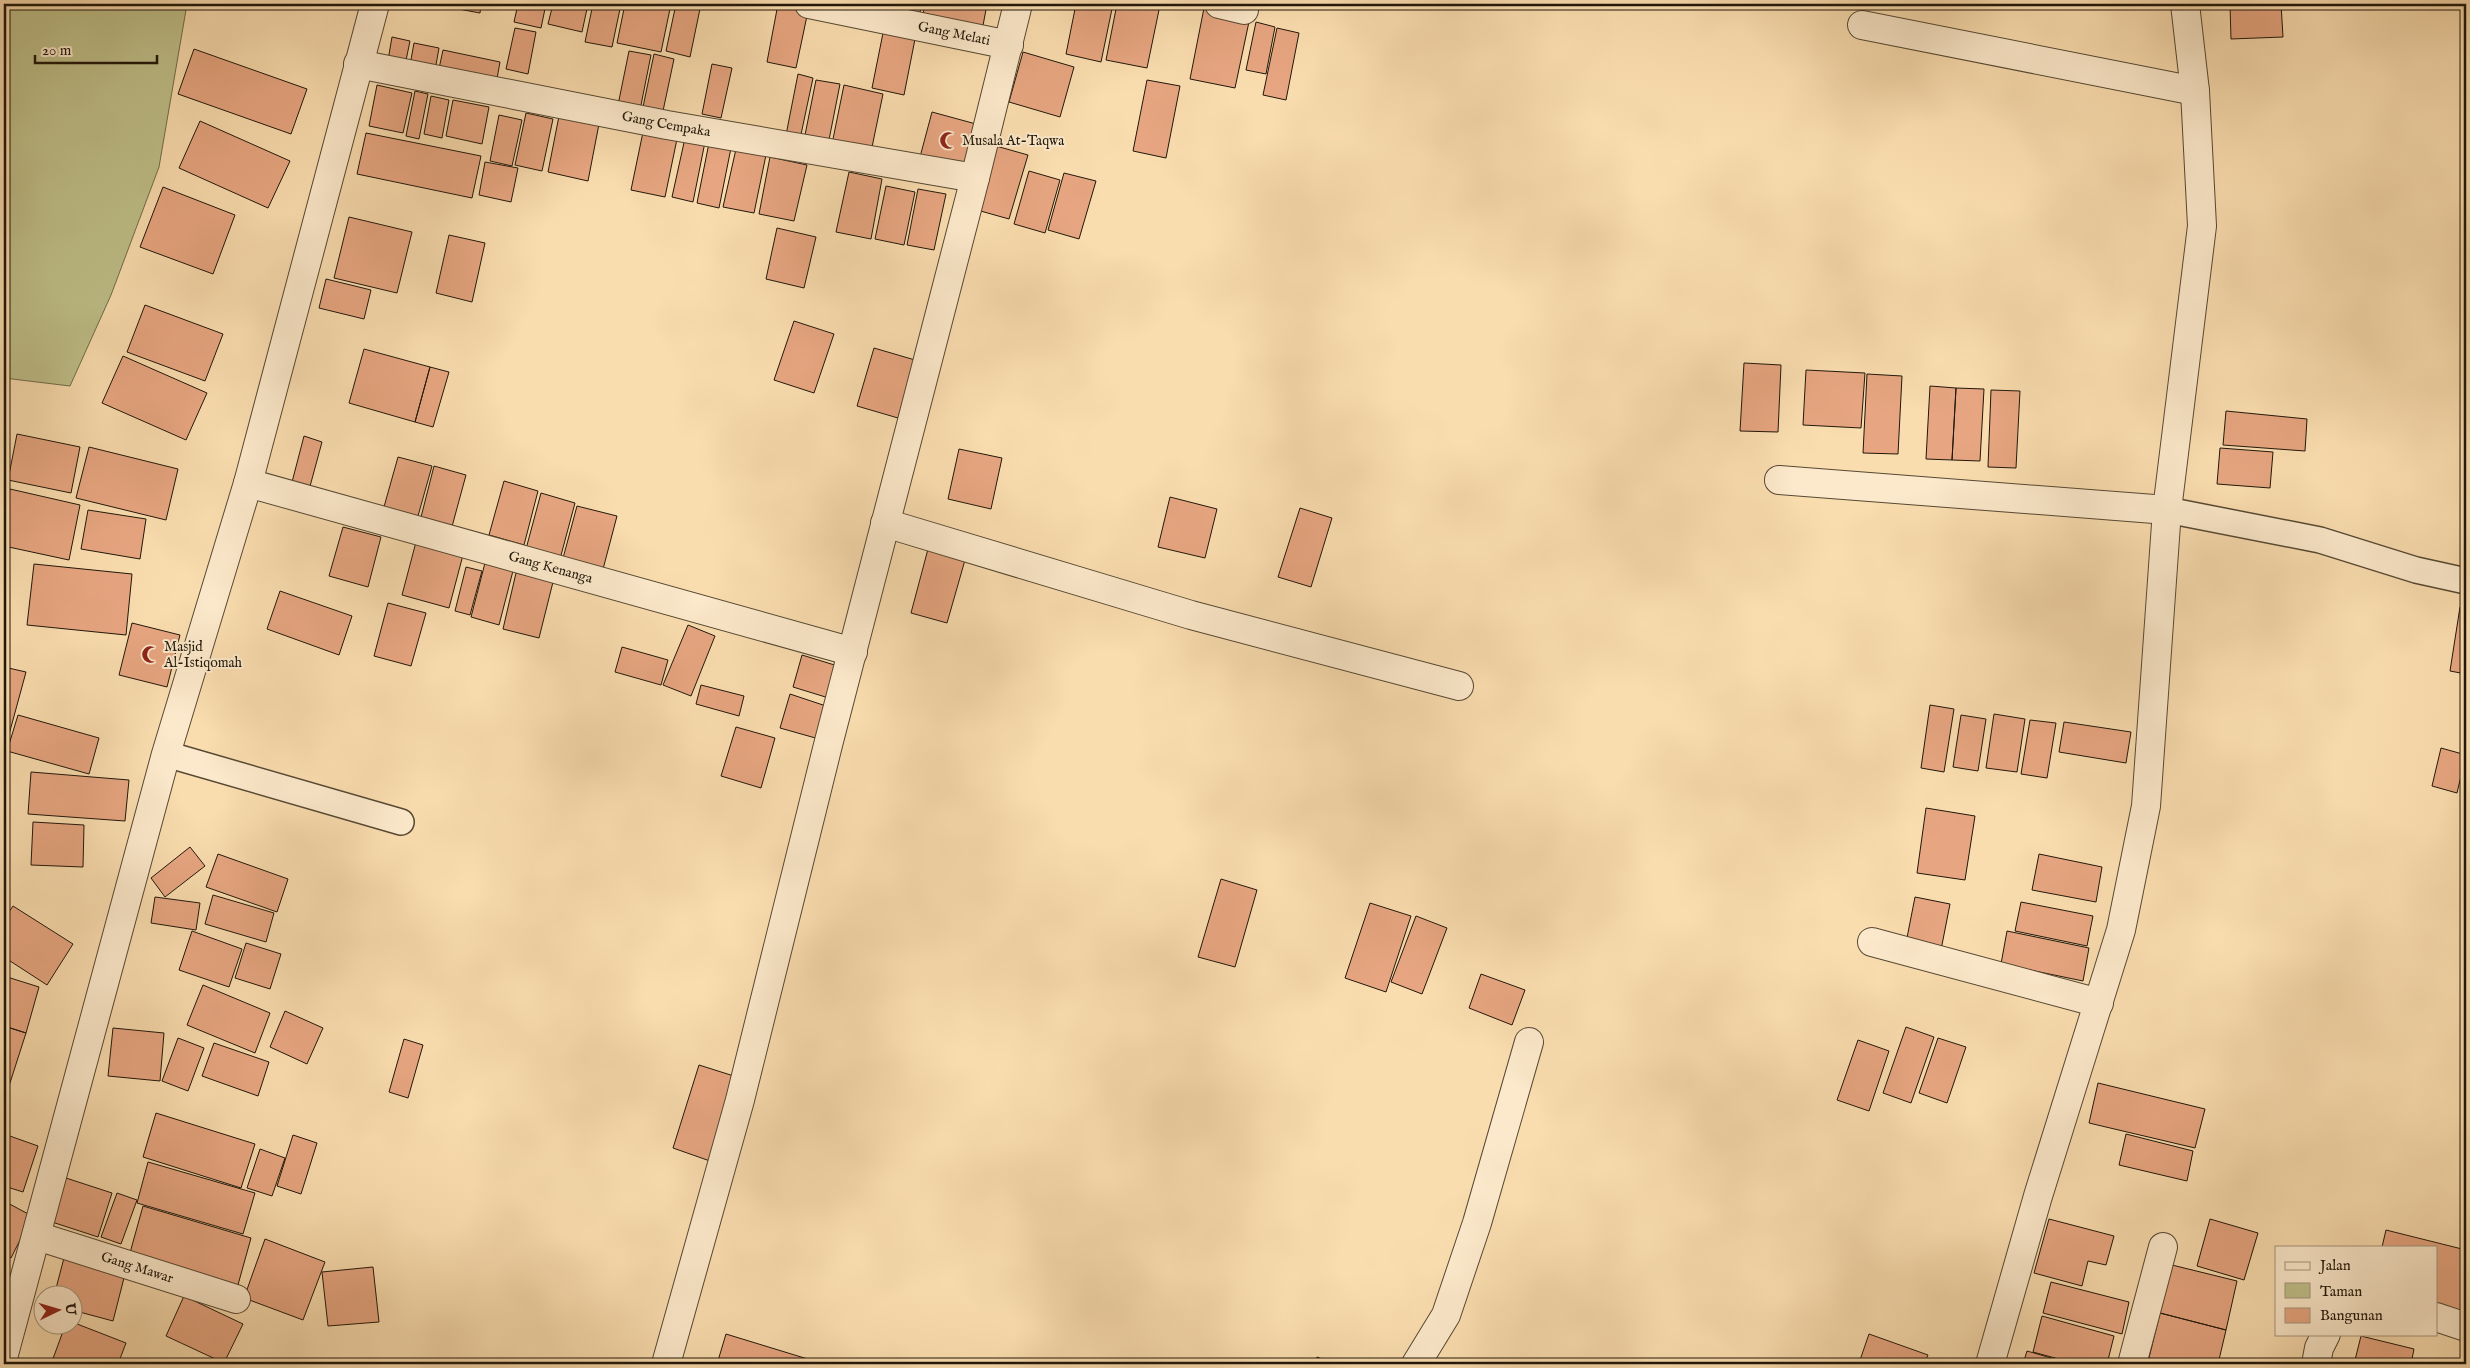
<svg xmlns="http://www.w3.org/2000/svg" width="2470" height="1368" font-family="'IM FELL English',serif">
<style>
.green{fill:#bfc08a;stroke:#706c4a}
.building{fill:#e7a681;stroke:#20170a}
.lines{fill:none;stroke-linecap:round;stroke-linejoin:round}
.lane-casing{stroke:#564833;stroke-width:28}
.street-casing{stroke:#564833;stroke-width:30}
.lane{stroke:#fce9cb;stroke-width:25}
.street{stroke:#fce9cb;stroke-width:28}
.labels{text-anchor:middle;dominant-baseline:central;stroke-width:4;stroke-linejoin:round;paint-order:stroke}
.street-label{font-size:14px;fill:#20170a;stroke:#fce9cb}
.poi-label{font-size:14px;fill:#20170a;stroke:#fce9cb;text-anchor:start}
</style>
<rect width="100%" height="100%" fill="#faddaf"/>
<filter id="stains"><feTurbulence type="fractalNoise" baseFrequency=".004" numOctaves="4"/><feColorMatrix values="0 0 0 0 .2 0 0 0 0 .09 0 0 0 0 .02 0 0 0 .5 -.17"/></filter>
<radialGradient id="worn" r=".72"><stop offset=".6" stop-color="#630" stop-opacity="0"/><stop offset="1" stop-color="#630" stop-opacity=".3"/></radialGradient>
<path class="green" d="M4 4H187L159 167 111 295 70 386 4 378Z"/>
<path class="building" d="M454 4H481L480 13 453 8Z
M518 4H546L541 28 514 22Z
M553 4H588L582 32 548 24Z
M593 4H621L612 47 585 42Z
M625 4H671L661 52 617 43Z
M676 4H701L690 57 666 51Z
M778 4 808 11 796 68 767 62Z
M891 4H922L919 16 889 9Z
M925 4H987L982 31 922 20Z
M1076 4H1113L1101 62 1066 54Z
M1117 4 1160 5 1147 68 1106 60Z
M2281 4 2283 37 2231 39 2230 5Z
M1204 8 1250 17 1235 88 1190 79Z
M1256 22 1275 27 1266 74 1246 70Z
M515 28 536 32 528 74 506 69Z
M884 28 916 34 904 95 872 88Z
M1277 28 1299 33 1286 100 1263 95Z
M392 37 410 41 404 70 387 66Z
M414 43 439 48 434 76 409 71Z
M194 49 307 89 291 134 178 94Z
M443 50 500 62 495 90 437 78Z
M629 51 651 55 640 110 618 105Z
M1023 52 1074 67 1060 117 1009 102Z
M654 54 674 59 663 111 643 107Z
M712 64 732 68 721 118 702 114Z
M798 74 813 78 800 139 786 135Z
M816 80 840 84 828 145 804 140Z
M1147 80 1180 86 1166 158 1133 151Z
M377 85 412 93 403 133 369 126Z
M844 85 883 94 871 152 832 144Z
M415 91 428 94 419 139 406 136Z
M431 96 449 100 442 138 424 134Z
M453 100 489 107 482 144 446 136Z
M932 112 976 124 963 170 920 157Z
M526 113 553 119 542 171 515 165Z
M499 115 522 120 512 166 490 161Z
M559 116 599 124 588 181 548 172Z
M200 121 290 161 268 208 179 168Z
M643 132 677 139 665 197 631 190Z
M366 133 481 156 472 198 357 174Z
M685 138 705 142 693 202 672 197Z
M709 143 731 148 719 208 697 203Z
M996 146 1028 155 1009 219 977 210Z
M736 149 766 155 754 213 723 207Z
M770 157 807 165 794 221 759 214Z
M485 162 518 168 511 202 479 195Z
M1029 171 1060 180 1045 233 1014 224Z
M849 172 882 179 871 239 836 232Z
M1064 173 1096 181 1079 239 1048 230Z
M886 186 915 192 904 245 875 239Z
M163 187 235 215 213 274 140 247Z
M918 189 946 194 934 250 907 245Z
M349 217 412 232 397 293 334 278Z
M777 228 816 237 804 288 766 279Z
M449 235 485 243 472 302 436 293Z
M326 279 371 290 364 319 319 308Z
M145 305 223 334 205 381 127 352Z
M794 321 834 334 814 393 774 380Z
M874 348 915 360 898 418 857 406Z
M364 349 430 367 415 422 349 403Z
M123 356 207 393 186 440 102 403Z
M1744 363 1781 365 1778 432 1740 431Z
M430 367 449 372 433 427 415 422Z
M1806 370 1865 373 1861 428 1803 425Z
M1867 374 1902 376 1898 454 1863 453Z
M1930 386 1956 388 1952 460 1926 459Z
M1956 388 1984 389 1980 461 1952 460Z
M1991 390 2020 391 2016 468 1988 467Z
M2226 411 2307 419 2305 451 2223 445Z
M17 434 80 447 71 493 8 480Z
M304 436 322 442 309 490 291 486Z
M89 447 178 469 166 520 76 498Z
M2220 448 2273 452 2270 488 2217 484Z
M959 449 1002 458 991 509 948 499Z
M398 457 432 466 416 523 382 514Z
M434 466 466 475 450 534 419 525Z
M504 481 538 491 524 545 489 535Z
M10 489 80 505 69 560 4 546V518Z
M541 493 575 503 560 559 526 549Z
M1170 497 1217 509 1205 558 1158 547Z
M577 506 617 516 602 573 562 562Z
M1300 508 1332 518 1311 587 1278 577Z
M88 510 146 519 140 559 81 549Z
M343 527 381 537 368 587 329 576Z
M416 542 463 555 449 608 402 595Z
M928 549 965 560 947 623 911 613Z
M486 559 514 567 499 625 471 617Z
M34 564 132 574 126 635 27 625Z
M466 567 482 571 470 615 455 611Z
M516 573 553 582 539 638 503 629Z
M280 591 352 616 339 655 267 629Z
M388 603 426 613 411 666 374 656Z
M2460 607 2466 608V674L2450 671Z
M132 623 180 635 167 687 119 675Z
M688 625 715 636 691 696 663 685Z
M622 647 668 660 661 685 615 672Z
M802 655 841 667 832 699 793 687Z
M4 667 26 672 4 753Z
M701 685 744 696 739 716 696 704Z
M790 694 829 707 819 739 780 728Z
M1930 705 1954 709 1944 772 1921 768Z
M1994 714 2025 719 2017 772 1986 768Z
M18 715 99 738 89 774 7 751Z
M1961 715 1986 719 1978 771 1953 767Z
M2030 720 2056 723 2047 778 2021 774Z
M2064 722 2131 732 2126 763 2059 752Z
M736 727 775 738 761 788 721 776Z
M2441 748 2466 755 2457 793 2432 786Z
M31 772 129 780 125 821 28 814Z
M1926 808 1975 816 1965 880 1917 873Z
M33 822 84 825 83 867 31 865Z
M190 847 205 866 165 897 151 878Z
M218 854 288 879 277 912 206 887Z
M2039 854 2102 867 2096 902 2032 890Z
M1221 879 1257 890 1235 967 1198 957Z
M213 895 274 913 266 942 205 924Z
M155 897 200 903 196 930 151 923Z
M1915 897 1950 904 1940 955 1905 948Z
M2021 902 2093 916 2087 946 2015 931Z
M1370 903 1411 916 1386 992 1345 978Z
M13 906 73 944 47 985 4 957V919Z
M1416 916 1447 928 1422 994 1391 982Z
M192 931 242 949 229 987 179 970Z
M2007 931 2089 948 2083 981 2001 964Z
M246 943 281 954 270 989 235 978Z
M1481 974 1525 990 1512 1025 1469 1008Z
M4 976 39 987 26 1033 4 1026Z
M203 985 270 1013 255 1053 187 1025Z
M285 1011 323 1028 307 1064 270 1047Z
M4 1026 26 1033 9 1086 4 1085Z
M1906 1027 1934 1037 1911 1103 1883 1093Z
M113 1028 164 1033 160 1081 108 1076Z
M178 1038 204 1048 188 1091 162 1081Z
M1938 1038 1966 1047 1947 1103 1919 1093Z
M404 1039 423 1045 408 1098 389 1092Z
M1858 1040 1889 1051 1869 1111 1837 1100Z
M214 1043 269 1062 258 1096 202 1076Z
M699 1065 737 1077 710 1161 673 1148Z
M2098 1083 2205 1109 2195 1148 2089 1123Z
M4 1085 9 1086 4 1105Z
M156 1113 255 1144 241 1188 143 1157Z
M2126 1134 2193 1151 2187 1181 2119 1165Z
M7 1135 38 1146 23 1192 4 1186V1144Z
M293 1135 317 1143 301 1194 277 1186Z
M260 1149 285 1158 272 1196 247 1188Z
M148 1162 255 1193 243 1234 137 1203Z
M66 1178 112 1193 98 1237 52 1222Z
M117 1193 137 1200 121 1244 101 1237Z
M4 1201 32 1216 11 1258 4 1254Z
M143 1206 251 1238 236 1292 128 1260Z
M2049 1219 2114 1236 2106 1265 2088 1261 2082 1286 2034 1273Z
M2210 1219 2258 1233 2244 1280 2197 1266Z
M2386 1230 2466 1250V1312L2436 1305V1247H2382Z
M265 1239 325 1262 303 1320 244 1298Z
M64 1258 125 1274 113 1321 72 1310V1296H54Z
M2172 1265 2237 1281 2226 1330 2160 1313Z
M373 1267 379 1322 328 1326 322 1272Z
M2051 1282 2129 1302 2122 1334 2043 1313Z
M184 1296 243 1324 224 1363 166 1336Z
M2160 1313 2226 1330 2218 1364 2148 1362Z
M2042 1316 2114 1336 2107 1364H2077L2033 1352Z
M72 1322 126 1343 118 1364H51L65 1326H72Z
M726 1334 824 1364H717Z
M1869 1334 1928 1355 1924 1364 1859 1363Z
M2361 1336 2414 1349 2411 1364H2354Z
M2027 1351 2072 1364H2023Z
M1317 1357 1335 1364H1314Z
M2425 1359 2447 1364H2424Z"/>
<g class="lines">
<defs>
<path id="lane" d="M2167 510 2320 540 2416 570 2466 581
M166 754 401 822"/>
<g id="street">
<path id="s1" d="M809 4 1009 45"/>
<path d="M1219 4 1244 10"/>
<path d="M1862 25 2195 91"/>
<path id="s2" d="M358 64 667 125 975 178"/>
<path d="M1779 480 2167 510"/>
<path id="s3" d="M248 483 853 652"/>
<path d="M885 523 1191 615 1459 686"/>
<path d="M1872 942 2099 1003"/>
<path id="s4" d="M37 1236 236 1299"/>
<path d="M2436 1317 2466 1327"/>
<path d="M4 1354 166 754 248 483 375 4"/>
<path d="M666 1364 740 1100 828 745 975 178 1018 4"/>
<path d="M1416 1364 1446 1315 1477 1223 1529 1042"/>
<path d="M1990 1364 2038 1196 2121 930 2146 806 2167 510 2202 226 2195 91 2185 4"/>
<path d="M2132 1364 2163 1247"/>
<path d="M2316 1364 2319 1348 2326 1334"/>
</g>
</defs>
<use href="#lane" class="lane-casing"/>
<use href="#street" class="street-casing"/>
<use href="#lane" class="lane"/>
<use href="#street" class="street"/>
</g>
<defs>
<symbol id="mosque-bare" viewBox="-9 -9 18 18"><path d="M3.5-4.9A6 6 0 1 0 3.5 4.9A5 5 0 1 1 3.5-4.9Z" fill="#8f2418" stroke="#fce9cb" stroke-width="2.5" paint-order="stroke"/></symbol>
</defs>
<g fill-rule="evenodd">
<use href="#mosque-bare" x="936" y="128" width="25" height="25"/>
<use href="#mosque-bare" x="138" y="642" width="25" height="25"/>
</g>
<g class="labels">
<g class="street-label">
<text stroke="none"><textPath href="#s1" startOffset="148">Gang Melati</textPath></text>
<text stroke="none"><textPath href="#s2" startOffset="314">Gang Cempaka</textPath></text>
<text stroke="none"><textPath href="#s3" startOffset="314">Gang Kenanga</textPath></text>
<text stroke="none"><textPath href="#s4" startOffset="105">Gang Mawar</textPath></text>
</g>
<g class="poi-label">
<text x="962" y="141">Musala At-Taqwa</text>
<text x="164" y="647">Masjid<tspan x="164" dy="16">Al-Istiqomah</tspan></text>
</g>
</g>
<rect width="2470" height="1368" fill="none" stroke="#faddaf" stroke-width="20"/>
<rect x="5" y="5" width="2460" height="1358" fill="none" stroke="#20170a" stroke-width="2.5"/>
<rect x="10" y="10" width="2450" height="1348" fill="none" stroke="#20170a"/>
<rect x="2275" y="1246" width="162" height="90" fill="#fce9cb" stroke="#a4957e"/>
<rect x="2285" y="1262" width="25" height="8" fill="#fce9cb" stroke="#a4957e"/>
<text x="2320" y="1270" font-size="15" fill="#20170a">Jalan</text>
<rect x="2285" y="1283" width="25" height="15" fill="#bfc08a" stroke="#a4957e"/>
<text x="2320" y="1296" font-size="15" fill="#20170a">Taman</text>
<rect x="2285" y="1308" width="25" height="15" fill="#e7a681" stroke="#a4957e"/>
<text x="2320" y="1320" font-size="15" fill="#20170a">Bangunan</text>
<g transform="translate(58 1310) rotate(85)"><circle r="24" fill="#fce9cb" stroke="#a4957e"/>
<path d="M0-4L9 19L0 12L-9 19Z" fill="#8f2418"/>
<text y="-8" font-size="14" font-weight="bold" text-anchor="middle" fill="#20170a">U</text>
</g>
<path d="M35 55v8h122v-8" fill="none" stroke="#20170a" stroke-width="2.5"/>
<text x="42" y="55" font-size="15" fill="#20170a" stroke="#fce9cb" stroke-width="4" paint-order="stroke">20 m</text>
<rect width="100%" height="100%" filter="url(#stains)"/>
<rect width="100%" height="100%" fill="url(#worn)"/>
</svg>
